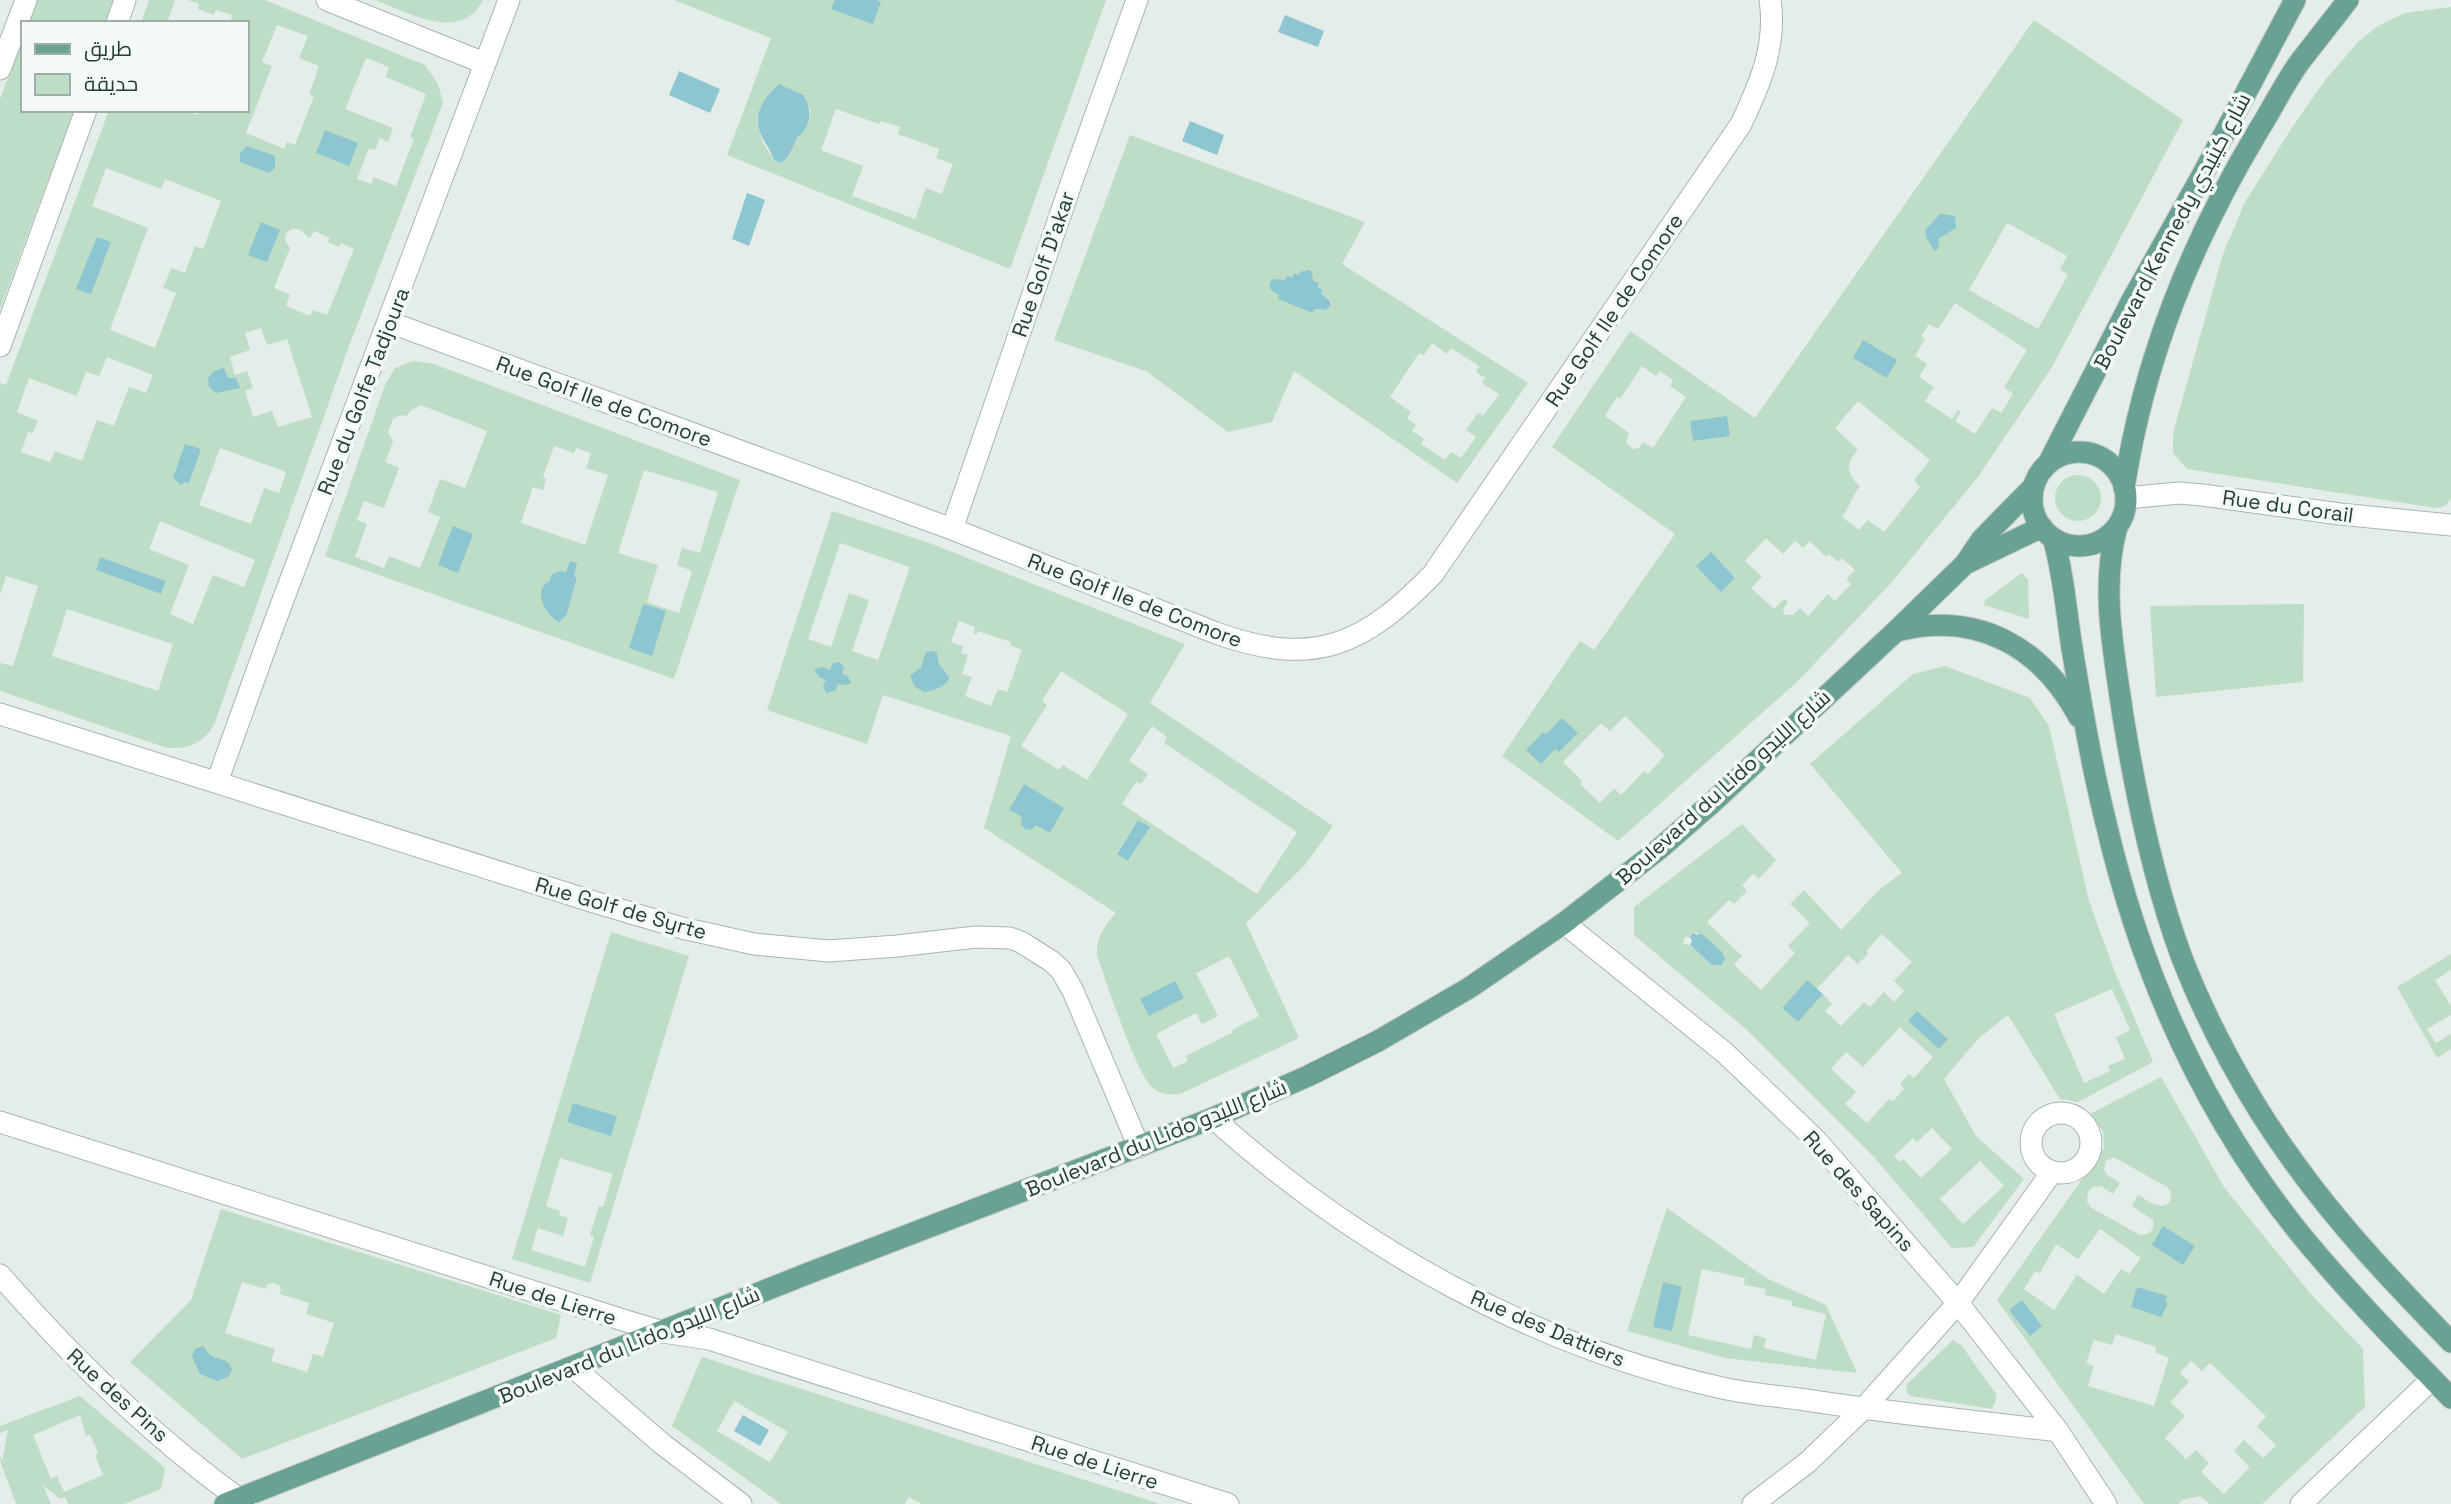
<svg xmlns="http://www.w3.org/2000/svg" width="2451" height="1504" font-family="'Space Grotesk',Cairo,sans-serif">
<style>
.green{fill:#bdddc6;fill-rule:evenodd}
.water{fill:#8dc6d0}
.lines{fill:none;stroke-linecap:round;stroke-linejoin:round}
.minor-casing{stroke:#a6b5b0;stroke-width:23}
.major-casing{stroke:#c1c9c7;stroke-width:23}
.minor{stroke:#fff;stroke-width:21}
.major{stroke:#69a193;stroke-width:21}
.labels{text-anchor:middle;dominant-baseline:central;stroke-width:7;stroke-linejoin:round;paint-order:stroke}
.street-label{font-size:21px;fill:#233e37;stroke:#f4f9f7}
</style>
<rect width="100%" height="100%" fill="#e4ede9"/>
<path class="green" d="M37 0H115L107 23H29Z
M149 0H175L167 23H141Z
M188 0H265L425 65 438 84 443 103 349 346 214 725C202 744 189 749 167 748L0 691V663L13 666 38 586 6 576 0 595V383L6 385 109 110H184L198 115 201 110H247V23H230L232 15 216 10 214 15 198 9 199 4ZM277 25 308 36 299 58 319 66 309 94 314 96 295 145 287 142 284 149 246 133 272 66 262 62ZM366 58 389 67 386 77 426 94 410 137 414 139 396 186 374 177 371 184 357 179 369 148 375 150 380 138 388 142 393 128 345 109ZM106 168 161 189 165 179 221 201 203 249 195 246 185 273 171 268 163 288 176 293 155 348 110 330 148 228 92 206ZM292 229H299L310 238 314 231 330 238 328 242 339 247 341 243 354 249 327 315 313 310 310 316 286 306 290 295 274 288 290 248 285 240 286 233ZM261 328 267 345 287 339 312 417 278 427 272 411 253 417 245 391 253 388 247 371 235 375 230 357 250 350 245 333ZM107 357 153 375 146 393 129 387 114 426 97 420 82 461 55 451 50 462 21 452 28 432 33 433 38 421 17 412 29 378 77 396 86 372 99 376ZM220 448 286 472 279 493 264 488 251 524 199 505ZM160 521 255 560 244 587 213 575 193 624 170 614 189 565 149 549ZM100 557 166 581 161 594 96 570ZM67 609 173 644 158 691 52 656Z
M375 0H483C461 44 407 12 375 0Z
M674 0H835L832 9 880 2 876 0H1106L1010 269 727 155 771 38ZM776 87C784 87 789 89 796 94 821 111 808 121 796 140 790 148 788 157 781 163L774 161 772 157 763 143 758 127 757 118 762 104ZM836 109 879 124 881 121 900 127 898 134 939 149 936 158 953 164 942 194 926 188 915 219 852 196 863 166 821 150Z
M2451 7V498C2447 506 2443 507 2436 508L2187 469 2173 453V433L2223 254 2245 202 2293 126 2326 79 2359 41 2378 26 2405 13Z
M2034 20 2183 120 2052 367 1978 477 1891 583 1797 682 1618 841 1502 756 1580 641 1594 650 1675 534 1552 447 1630 331 1755 418ZM2007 223 2067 256 2060 269 2068 275 2038 329 1969 290ZM1955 303 2027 350 2004 387 2013 394 2001 413 1992 408 1975 434 1955 421 1961 412 1958 410 1952 419 1925 401 1934 387 1919 377 1927 364 1915 356 1925 339 1921 336 1929 324 1938 329ZM1642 366 1656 376 1660 371 1673 380 1670 386 1686 397 1653 448 1643 442 1639 448 1633 449 1626 443 1629 433 1605 416 1617 397 1620 399ZM1858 401 1930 460 1914 480 1920 487 1884 532 1868 520 1859 530 1842 517C1850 506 1852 496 1860 486 1846 474 1846 463 1858 450L1835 428ZM1766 538 1783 554 1795 541 1803 548 1810 541 1826 557 1829 554 1838 562 1842 558 1855 570 1846 579 1851 584 1835 601 1828 594 1808 616 1800 608 1793 615H1785L1783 609 1788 602 1784 599 1774 609 1751 588 1762 577 1745 561ZM1625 716 1665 755 1648 774 1644 771 1621 795 1614 788 1600 803 1580 784 1582 781 1563 762 1601 723 1610 731Z
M23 39V110H74L0 309V99Z
M1130 135 1365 222 1342 264 1528 383 1457 483 1294 371 1272 422 1228 432 1146 371 1054 340ZM1298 275 1329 299 1331 302 1323 310 1315 309 1312 313 1278 299 1292 278ZM1432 343 1447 354 1451 348 1479 366 1476 372 1485 378 1482 383 1499 394 1483 416 1478 413 1466 430 1476 437 1461 458 1451 452 1445 460 1421 444 1424 439 1412 431 1416 425 1407 418 1411 412 1390 397 1419 353 1424 355Z
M413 361 434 364 740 480 674 679 325 556 385 385 395 368ZM421 405 487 431 465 488 440 479 428 512 440 517 420 568 389 556 384 568 355 557 367 524 357 520 364 501 384 508 399 468 385 462 393 441 388 432 393 419 401 415 407 416 410 411ZM554 446 574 453 576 448 591 453 586 468 608 475 585 545 521 523 533 487 543 490 546 479 543 476ZM644 470 718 492 700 553 682 548 677 565 692 571 679 613 647 602 658 565 618 553ZM566 573 577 579 564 619 550 581Z
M2055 498a23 23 0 1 1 46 0a23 23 0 1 1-46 0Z
M832 511 932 544 1185 644 1150 703 1333 826 1305 865 1246 923 1299 1038 1180 1094C1170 1095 1162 1095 1154 1089 1136 1076 1107 982 1097 956 1096 938 1104 926 1116 913L984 828 1011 736 883 695 867 744 767 710ZM840 543 910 567 878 660 852 651 869 600 849 593 831 647 808 639ZM959 621 975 627 973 633 976 634 978 631 1011 642 1010 645 1022 650 1007 692 998 689 991 706 965 696 972 677 962 674 968 655 961 653 963 646 951 642ZM1061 671 1128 714 1087 780 1063 765 1059 770 1021 746 1047 705 1042 701ZM1152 726 1167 737 1164 743 1297 832 1257 894 1122 804 1136 782 1141 784 1148 774 1129 761ZM1138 820 1149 827 1129 861 1117 853ZM1229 956 1259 1016 1232 1030 1233 1032 1186 1056 1188 1061 1173 1068 1156 1034 1196 1013 1202 1024 1218 1016 1196 973Z
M2022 573 2028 580 2029 619 1984 605 1985 600Z
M2304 604 2303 682 2156 697 2150 606Z
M1945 666 2030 698 2049 726 2089 901 2114 970 2153 1062 2078 1102 2060 1099 2008 1015 1979 1038 1944 1079 1976 1136 2024 1179 1973 1247 1952 1248 1873 1156 1747 1030 1634 935V907L1742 824 1776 860 1759 879 1753 874 1742 885 1747 891 1734 904 1729 900 1707 922 1742 956 1734 965 1761 990 1795 953 1788 946 1810 923 1790 904 1804 890 1841 930 1881 888 1902 873 1810 764 1913 674ZM1693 933 1701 934 1724 962 1723 964 1712 965 1690 945 1683 944 1685 937H1690ZM1882 934 1912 962 1894 981 1904 991 1894 1002 1884 992 1870 1007 1864 1002 1841 1026 1825 1011 1832 1004 1823 994 1798 1022 1782 1008 1806 981 1817 989 1848 955 1858 964 1868 954 1866 951ZM2112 989 2130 1030 2116 1037 2125 1059 2108 1066 2110 1071 2084 1083 2054 1014ZM1917 1011 1948 1039 1939 1048 1908 1021ZM1900 1027 1933 1057 1914 1078 1909 1074 1900 1084 1904 1089 1893 1101 1889 1099 1867 1123 1845 1104 1856 1092 1831 1069 1846 1052 1863 1067ZM1932 1128 1952 1149 1921 1178 1903 1159 1899 1162 1894 1156 1913 1138 1917 1142ZM1980 1161 2004 1186 1963 1224 1940 1199Z
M611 932 689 956 590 1283 512 1259ZM560 1158 613 1174 603 1207 599 1206 590 1235 594 1237 585 1267 531 1250 538 1228 563 1236 568 1218 559 1215 560 1211 546 1206Z
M2451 954V970L2435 980 2451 1006V1015L2427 1029 2436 1043 2451 1034V1049L2437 1058 2397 987Z
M2161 1077 2224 1187 2310 1293 2363 1349 2365 1407 2262 1504H2210L2200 1496 2181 1500 2179 1504H2144L1997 1300 2104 1148 2103 1131 2090 1114ZM2114 1157 2167 1187 2171 1192 2170 1202C2159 1211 2149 1201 2138 1195L2132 1206 2153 1220V1229L2148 1234 2140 1235 2090 1207 2087 1201 2088 1192 2093 1187 2101 1186 2113 1194 2120 1183 2107 1175 2104 1169 2106 1161ZM2100 1229 2141 1258 2129 1274 2121 1269 2104 1294 2077 1275 2054 1310 2024 1289 2035 1271 2040 1273 2056 1244 2078 1259ZM2116 1334 2156 1347 2155 1352 2169 1358 2154 1406 2088 1386 2094 1366 2086 1363 2094 1340 2112 1345ZM2191 1361 2202 1371 2210 1363 2266 1416 2257 1427 2276 1445 2263 1458 2244 1440 2234 1451 2250 1467 2224 1494 2201 1472 2209 1463 2196 1450 2186 1459 2165 1438 2185 1416 2170 1402 2189 1382 2180 1373Z
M1667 1208 1766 1278 1826 1305 1857 1373 1725 1358 1627 1331ZM1702 1269 1745 1278 1744 1285 1766 1289 1765 1295 1792 1301V1306L1826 1314 1816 1360 1764 1348 1766 1338 1754 1335 1751 1349 1688 1335Z
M221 1209 561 1315 556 1338 242 1459 130 1362 191 1300ZM242 1282 266 1289 267 1284 272 1283 279 1285 281 1290 280 1294 309 1303 306 1314 334 1323 323 1357 313 1354 307 1372 271 1361 275 1349 225 1333Z
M1953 1340 1962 1346 1996 1394V1399L1992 1409 1911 1396 1907 1393 1906 1385Z
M702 1357 1160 1504H922L909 1497 905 1504H781L672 1426ZM734 1401 788 1432 770 1462 717 1431Z
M80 1396 165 1468 161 1489 124 1504H68L65 1497 60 1499 43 1485 51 1504H16L0 1461V1456L2 1462 8 1430 0 1433V1426ZM80 1415 86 1436 90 1434 98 1453 95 1455 103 1475 64 1492 57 1476 51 1479 33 1435Z"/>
<path class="water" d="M835 0H876L881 2 873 24 831 9Z
M1285 15 1324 31 1318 47 1278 32Z
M679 71 720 89 710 113 669 95Z
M779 84 803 95C811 107 812 120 803 132 798 139 799 132 796 140 791 150 790 156 781 163 771 161 773 155 768 147 750 122 757 104 779 84Z
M1190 121 1224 135 1217 155 1182 141Z
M325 130 358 143 349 166 316 153Z
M247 146 275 156V168L269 173 240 162V153Z
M747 193 765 200 749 246 732 239Z
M1940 214 1955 216 1956 228 1938 239 1939 248 1935 251C1920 229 1923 233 1940 214Z
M261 222 280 230 267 262 248 255Z
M97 237 111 242 91 294 76 289Z
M1309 270 1312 272 1313 281 1319 283 1317 288 1322 289 1321 293 1330 301V306L1326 310 1315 309 1312 313 1278 299 1279 295 1270 289V282L1274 279 1285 280 1287 276 1292 278 1294 273 1298 275 1302 271Z
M1863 340 1897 360 1887 378 1853 358Z
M224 368 228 378H236L240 388 216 393 209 387 208 378 214 371Z
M1727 416 1730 436 1693 441 1690 421Z
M185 444 201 449 189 483 184 482 181 485 173 478Z
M453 526 473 534 458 573 438 565Z
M1711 552 1735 578 1721 592 1696 566Z
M100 557 166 581 161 594 96 570Z
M570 561 577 563 574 576 577 578 566 616 559 622C546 616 531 589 550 581L552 574 561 571 566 572Z
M643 604 666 611 652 656 629 648Z
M933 651 937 653 939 664 949 677C948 686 933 691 924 692L915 687 910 676 921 667 926 652Z
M840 662 844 668 842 674 848 676 851 683 845 685 838 684 835 691 826 693 823 686 826 680 819 677 814 669 822 667 830 670 833 663Z
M1562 718 1578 733 1559 752 1555 749 1541 764 1526 750 1543 732 1546 734Z
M1024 784 1064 808 1050 833 1036 825 1031 830 1025 829 1021 824 1022 817 1009 810Z
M1138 820 1150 827 1128 861 1117 854Z
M1693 933 1697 935 1701 933 1722 952 1725 959 1722 965H1712L1690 945 1692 941 1690 937Z
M1807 980 1823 994 1798 1022 1782 1008Z
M1175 981 1184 998 1149 1016 1140 999Z
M1917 1011 1948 1039 1939 1049 1908 1021Z
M573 1103 617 1116 611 1136 567 1122Z
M2163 1226 2195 1246 2183 1265 2152 1245Z
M1663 1282 1682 1287 1672 1331 1653 1327Z
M2137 1287 2167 1296 2165 1302 2168 1303 2161 1317 2131 1307Z
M2022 1300 2042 1326 2030 1336 2009 1310Z
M203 1346C206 1349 207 1353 210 1355 219 1361 229 1357 232 1370L228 1377 217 1381 200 1374 192 1357 195 1349Z
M743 1415 769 1430 760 1446 734 1431Z"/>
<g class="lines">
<defs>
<path id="minor" d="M327 0 484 63
M117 23 125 0
M0 69 26 0
M389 322 952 529 1216 633C1314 668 1363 646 1433 574L1741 124C1760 84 1777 45 1770 0
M0 346 86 110
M2126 498 2179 493 2202 495 2340 514 2451 525
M952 529 1074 175 1137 0
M0 714 594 902 682 928 754 944 829 951 897 946 976 937 1010 938 1021 942 1051 961 1061 970 1073 991 1139 1147
M217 782 271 632 509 0
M1564 923 1725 1053 1815 1139 1958 1303 2058 1431 2106 1504
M2031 1143a30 30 0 1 1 60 0a30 30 0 1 1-60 0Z
M1213 1118C1356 1247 1533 1346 1722 1388 1749 1394 1778 1396 1806 1400 1889 1413 1974 1421 2058 1431
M0 1122 623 1320 663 1332 709 1339 1228 1504
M0 1275C73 1359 155 1439 246 1504
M573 1367 661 1443 741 1504
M1753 1504 1808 1462 1863 1409 1958 1303 2052 1172
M2301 1504 2432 1379"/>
<path id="major" d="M2032 499a47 47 0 1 1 94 0a47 47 0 1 1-94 0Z
M2049 462 2131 302 2204 172 2295 0
M2124 488C2144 358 2191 243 2258 131 2272 109 2284 84 2299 63 2315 42 2332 21 2348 0
M2117 527C2100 588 2114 653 2123 716 2136 797 2153 880 2182 958 2208 1025 2248 1099 2291 1158 2338 1225 2394 1283 2451 1342
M2053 538C2063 571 2066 608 2071 642 2081 703 2091 763 2106 823 2141 973 2204 1115 2301 1235 2348 1292 2400 1345 2451 1398
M1965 564 2042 527
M1897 631C1977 611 2041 646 2079 717
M225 1504 809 1273 1213 1118 1308 1076 1378 1041 1469 988 1564 923 1658 850 1714 801 1895 632 1965 564 1982 539 2034 486"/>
</defs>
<use href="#minor" class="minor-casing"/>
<use href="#major" class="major-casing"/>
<use href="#minor" class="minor"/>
<use href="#major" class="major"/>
</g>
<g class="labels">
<g class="street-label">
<text transform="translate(2172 231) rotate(-62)">Boulevard Kennedy شارع كينيدي</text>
<text transform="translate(1043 264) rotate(-71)">Rue Golf D'akar</text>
<text transform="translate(1614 310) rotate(-56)">Rue Golf Ile de Comore</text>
<text transform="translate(363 391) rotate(-69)">Rue du Golfe Tadjoura</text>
<text transform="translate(604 401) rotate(20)">Rue Golf Ile de Comore</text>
<text transform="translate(2288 506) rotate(8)">Rue du Corail</text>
<text transform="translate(1135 600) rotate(21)">Rue Golf Ile de Comore</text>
<text transform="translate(1723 787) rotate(-42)">Boulevard du Lido شارع الليدو</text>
<text transform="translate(621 908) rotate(16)">Rue Golf de Syrte</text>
<text transform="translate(1156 1138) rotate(-22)">Boulevard du Lido شارع الليدو</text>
<text transform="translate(1859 1191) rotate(48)">Rue des Sapins</text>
<text transform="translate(553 1298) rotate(18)">Rue de Lierre</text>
<text transform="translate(1548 1328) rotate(23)">Rue des Dattiers</text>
<text transform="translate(629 1345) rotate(-22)">Boulevard du Lido شارع الليدو</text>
<text transform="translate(118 1395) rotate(42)">Rue des Pins</text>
<text transform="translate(1095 1462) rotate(18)">Rue de Lierre</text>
</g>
</g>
<rect x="21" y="21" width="228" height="91" fill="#f4f9f7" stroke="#a0aeaa" stroke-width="2"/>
<rect x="35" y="44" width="35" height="10" fill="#69a193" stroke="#a0aeaa" stroke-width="2"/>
<text x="84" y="56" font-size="21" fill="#233e37">طريق</text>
<rect x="35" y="74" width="35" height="21" fill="#bdddc6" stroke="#a0aeaa" stroke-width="2"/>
<text x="84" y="91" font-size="21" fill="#233e37">حديقة</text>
</svg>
